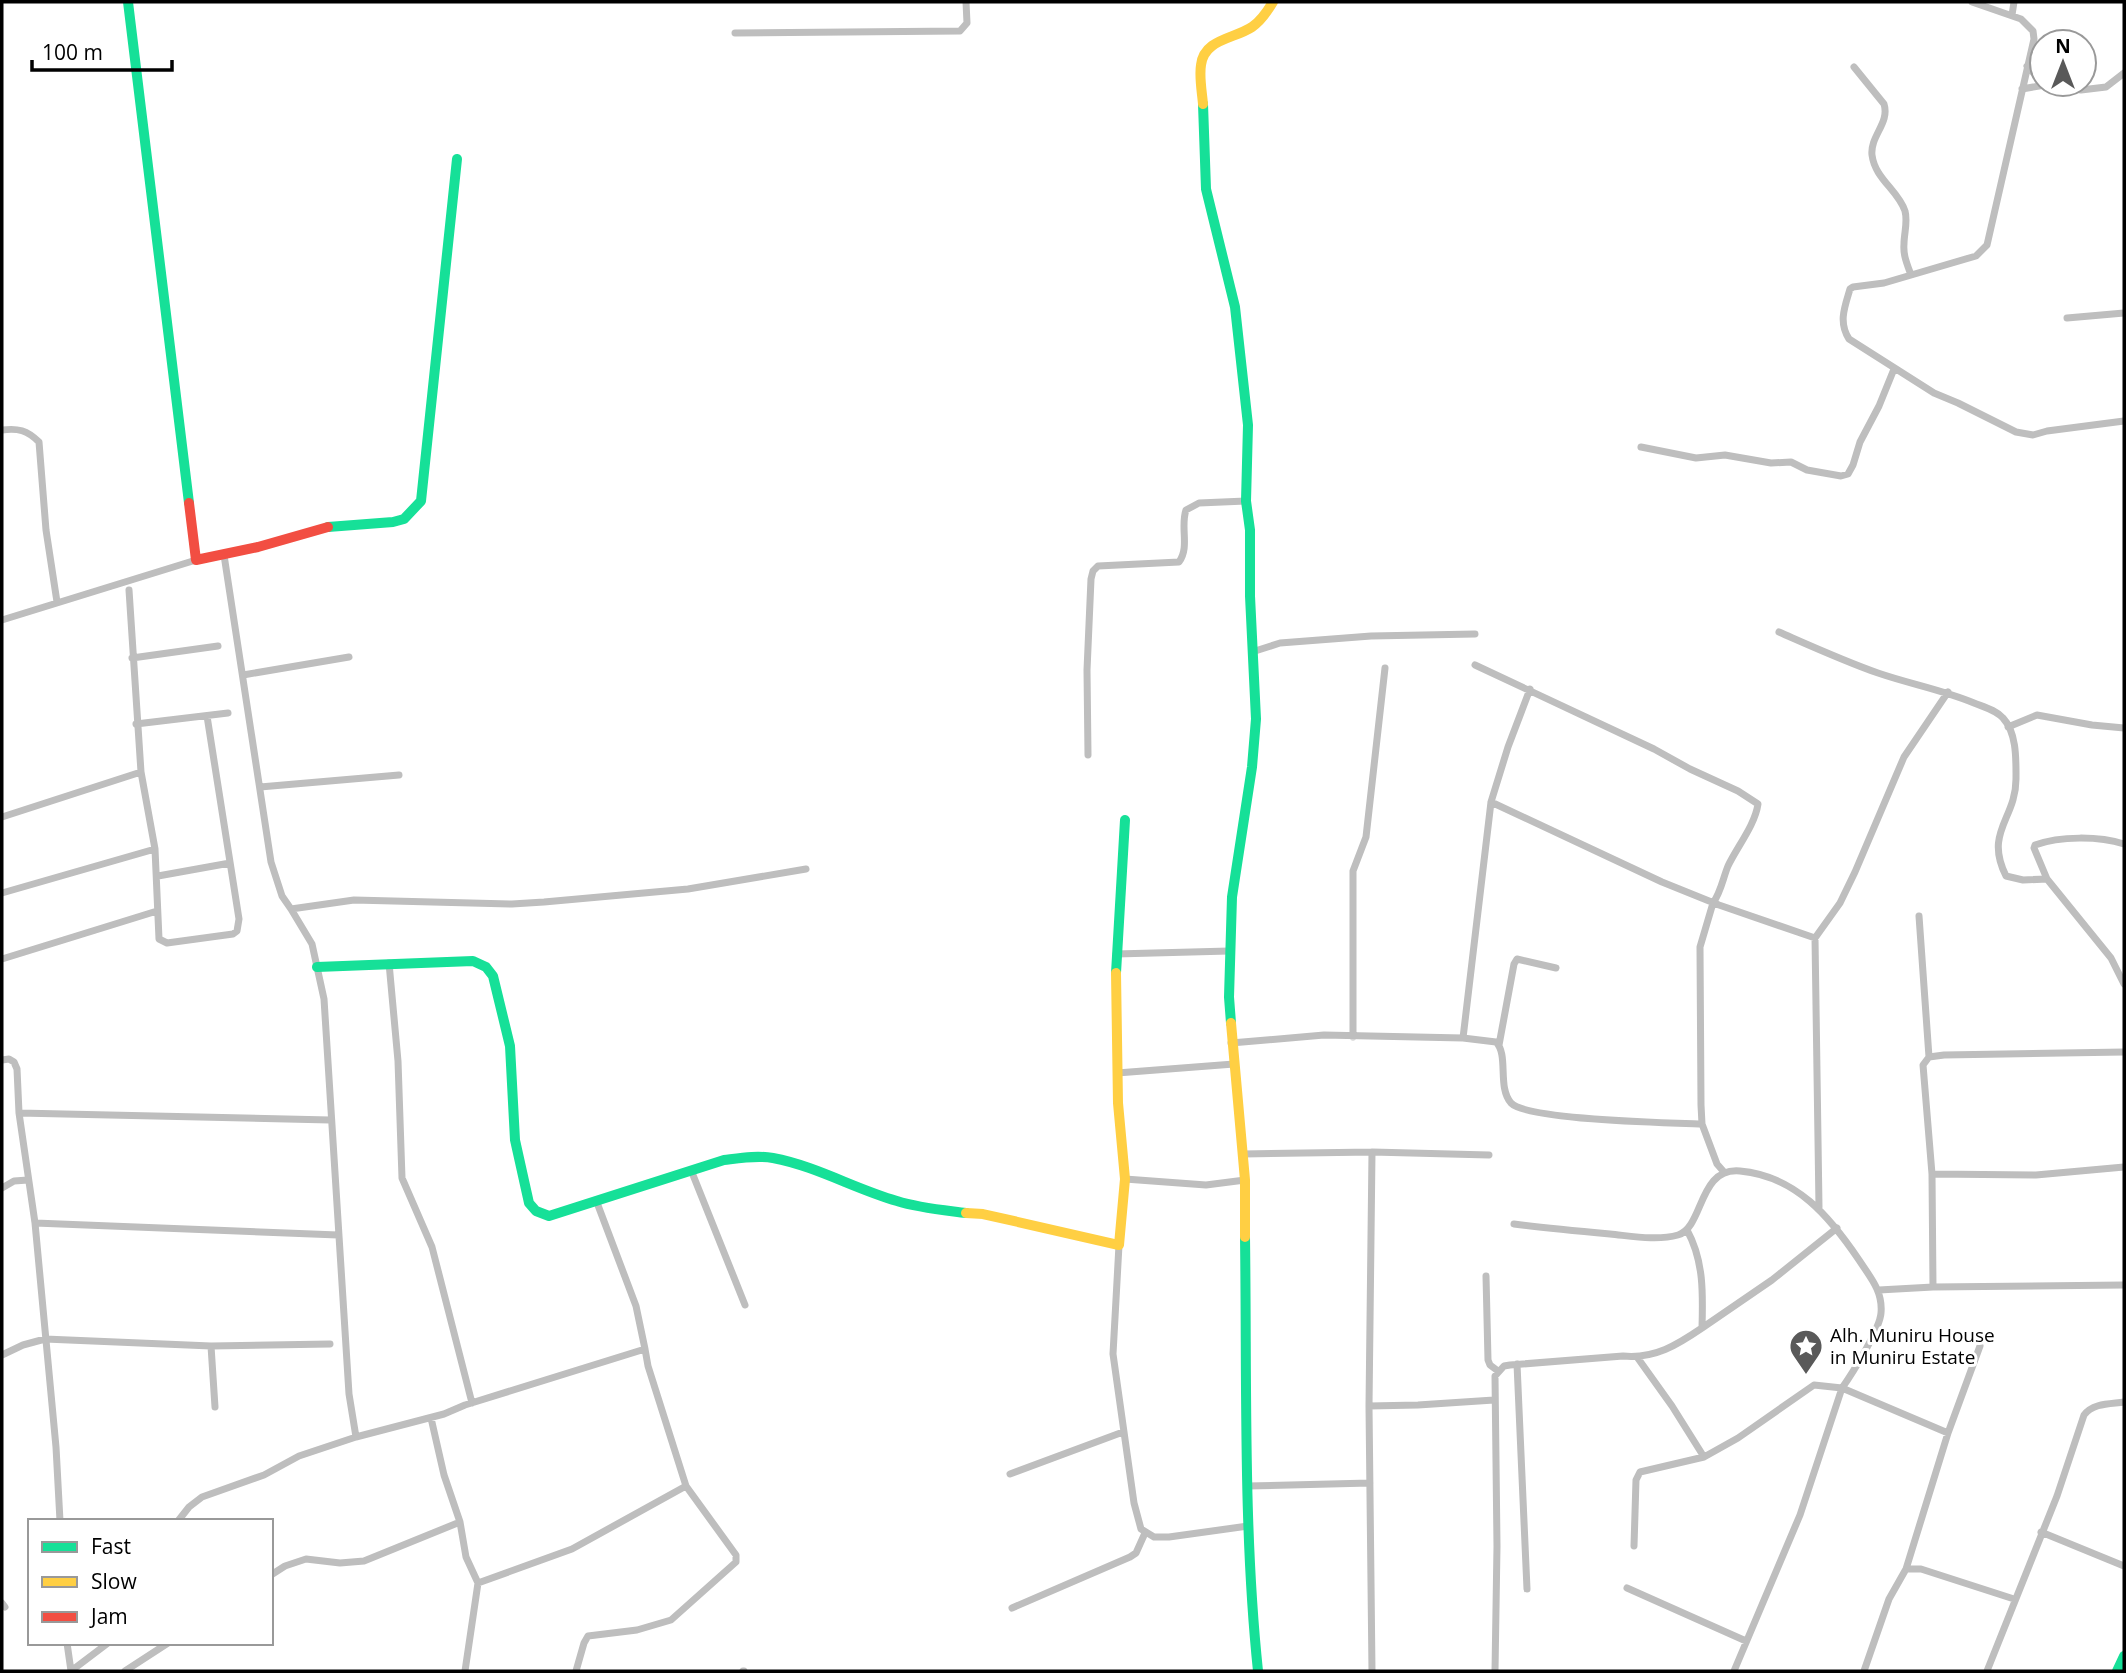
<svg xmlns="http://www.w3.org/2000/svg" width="2126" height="1673" font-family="'Open Sans',sans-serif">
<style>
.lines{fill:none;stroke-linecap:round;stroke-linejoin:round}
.street{stroke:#bebebe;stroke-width:7}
.fast{stroke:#16e098;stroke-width:10}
.slow{stroke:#ffcf43;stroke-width:10}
.jam{stroke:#f24e42;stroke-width:10}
.labels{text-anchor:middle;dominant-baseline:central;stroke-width:6;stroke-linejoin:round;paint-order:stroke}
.poi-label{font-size:19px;fill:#000;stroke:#fff;text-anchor:start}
</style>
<rect width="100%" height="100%" fill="#fff"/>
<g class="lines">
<path class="street" d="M1972 2 2021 19 2033 31 2034 39 1987 245 1976 256 1884 283 1853 287 1850 289C1845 306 1838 322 1849 339L1934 393 1958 403 2016 432 2033 435 2047 431 2124 421
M2012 15 2014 2
M735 33 960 31 967 23 966 2
M2027 66 2042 82
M1854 67 1884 104C1890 123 1870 136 1872 155 1875 179 1898 190 1905 211 1908 222 1904 233 1904 244 1903 255 1907 264 1911 275
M2022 89 2045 85 2081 90 2106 87 2124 73
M2067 318 2124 313
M2 430C18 428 27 430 39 442L46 530 57 602
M1641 447 1696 458 1725 455 1771 463 1791 462 1807 470 1841 476 1848 474 1853 465 1860 442 1879 406 1894 369
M224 555 271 862 282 896 291 909 354 900 512 904 544 902 688 889 806 869
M2 620 196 560
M1779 632C1811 646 1844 661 1878 673 1910 684 1943 690 1974 703 1984 707 1996 710 2003 718 2017 733 2016 760 2016 779 2016 819 1984 832 2006 876L2023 880 2047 879
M1252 652 1280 643 1371 636 1475 634
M132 658 218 646
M1475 665 1654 749 1690 769 1738 791 1758 804C1755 825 1737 847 1728 866 1723 878 1721 892 1713 903L1700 947 1701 1105 1702 1124 1717 1164 1724 1172
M243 675 349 657
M136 724 228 713
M2008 727 2037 715 2092 725 2124 728
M1088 755 1087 670 1091 579 1093 571 1098 566 1179 562C1190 547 1180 527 1186 510L1199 503 1246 501
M260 787 399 775
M1491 802 1662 882 1719 905 1815 938 1840 903 1855 872 1904 757 1948 692
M2 817 141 772
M2124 844C2099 836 2060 836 2035 845L2034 848 2047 879 2111 958 2124 984
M155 849 159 939 167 943 233 934 237 931 239 919 207 716
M158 876 230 863
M2 893 155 849 141 772 129 590
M291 909 312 944 324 999 349 1394 356 1437
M1919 916 1929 1057
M1815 938 1819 1207
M1116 954 1229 951
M2 959 157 911
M389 963 398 1061 402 1178 432 1247 472 1403
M1353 1037V871L1366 837 1385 668
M1463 1038 1491 802 1508 747 1530 689
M1231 1043 1324 1035 1463 1038 1496 1042C1509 1055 1497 1087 1511 1103 1527 1120 1672 1123 1702 1124
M1499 1045 1514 964 1517 959 1556 968
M2124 1052 1944 1055 1929 1057 1923 1065 1932 1174 2036 1175 2124 1167
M2 1060 9 1059 14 1062 17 1069 19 1113 35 1223 56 1447 60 1521
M1117 1073 1234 1064
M19 1113 330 1120
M1372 1152 1489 1155
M1243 1154 1372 1152 1369 1406
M691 1170 745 1305
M1932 1174 1933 1287
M1125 1179 1206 1185 1245 1180
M2 1188 14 1181 28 1180
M35 1223 338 1235
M1514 1224C1546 1228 1578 1231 1610 1234 1631 1236 1657 1241 1678 1235 1704 1227 1698 1167 1740 1171 1796 1176 1830 1217 1859 1260 1870 1277 1883 1291 1881 1313 1880 1329 1852 1374 1842 1388L1948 1433
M1119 1245 1113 1354 1134 1503 1141 1529 1154 1537H1169L1248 1526
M1486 1276 1488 1360 1490 1365 1498 1371
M1879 1290 1933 1287 2124 1285
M1702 1328 1772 1280 1837 1228
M211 1346 215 1407
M2 1355 23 1345 45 1339 211 1346 330 1344
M1637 1357 1672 1406 1704 1457
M1517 1364 1527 1589
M431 1418 444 1475 460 1522 466 1557 478 1583 465 1671
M1010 1474 1123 1432
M1247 1486 1370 1483
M178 1521 189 1507 202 1497 264 1475 299 1456 356 1437 444 1414 465 1405 645 1349 636 1306 596 1200
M2041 1532 2124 1566
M1634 1546 1636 1480 1640 1472 1704 1457 1738 1438 1814 1385 1842 1388 1800 1515 1734 1671
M1906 1569 1948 1433 1980 1346
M271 1575 285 1566 306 1559 340 1563 364 1561 460 1522
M478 1583 572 1549 686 1486
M1627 1588 1746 1641
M2 1603 5 1607
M1012 1608 1130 1557 1136 1553 1145 1533
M67 1643 71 1671
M71 1671 108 1643
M125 1671 168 1643
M576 1671 584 1643 588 1636 637 1630 671 1620 736 1562V1555L686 1486 648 1366 645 1349
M743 1671H744
M1372 1671 1369 1406 1418 1405 1494 1400
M1495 1671 1497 1546 1495 1376 1504 1366 1510 1365 1623 1356C1655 1359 1677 1345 1702 1328 1703 1294 1704 1261 1687 1230
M1864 1671 1889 1599 1906 1569H1921L2014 1599
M1987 1671 2057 1496 2084 1415C2093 1403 2110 1404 2124 1402"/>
<path class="fast" d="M128 2 189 503
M1203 104 1206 189 1235 307 1248 425 1246 501 1250 530V596L1256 719 1252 767 1232 897 1229 997 1231 1023
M328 527 393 522 404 519 421 501 457 159
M317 967 473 961 486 967 493 976 510 1046 515 1140 529 1203 536 1211 549 1216 724 1160C740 1158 757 1155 773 1158 816 1166 855 1189 897 1201 919 1208 943 1210 966 1213
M1116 973 1125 820
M1245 1237C1247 1382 1243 1527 1258 1671
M2117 1671 2124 1656"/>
<path class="slow" d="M1203 104C1202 92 1199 77 1201 65 1204 39 1234 39 1252 27 1261 21 1267 12 1273 2
M1231 1023 1245 1180V1237
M966 1213 983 1214 1119 1245 1125 1179 1118 1103 1116 973"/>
<path class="jam" d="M189 503 196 560 258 547 328 527"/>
</g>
<defs>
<symbol id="sight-pin" viewBox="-11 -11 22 30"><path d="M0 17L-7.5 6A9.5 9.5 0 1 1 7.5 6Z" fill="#595959" stroke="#fff"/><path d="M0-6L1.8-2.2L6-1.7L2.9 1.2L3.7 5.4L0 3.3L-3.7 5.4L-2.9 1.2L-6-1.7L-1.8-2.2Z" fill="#fff"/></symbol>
</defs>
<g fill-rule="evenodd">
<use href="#sight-pin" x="1787" y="1327" width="38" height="52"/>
</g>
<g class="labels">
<g class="poi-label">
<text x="1830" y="1335">Alh. Muniru House<tspan x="1830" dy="22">in Muniru Estate</tspan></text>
</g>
</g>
<rect width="2126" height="1673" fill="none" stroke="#000000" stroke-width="7"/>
<rect x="28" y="1519" width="245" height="126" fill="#ffffff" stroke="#999999" stroke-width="2"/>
<rect x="42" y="1542" width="35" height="10" fill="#16e098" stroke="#999999" stroke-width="2"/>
<text x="91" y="1554" font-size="21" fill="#000000">Fast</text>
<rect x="42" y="1577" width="35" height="10" fill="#ffcf43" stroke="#999999" stroke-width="2"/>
<text x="91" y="1589" font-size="21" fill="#000000">Slow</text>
<rect x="42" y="1612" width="35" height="10" fill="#f24e42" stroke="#999999" stroke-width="2"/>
<text x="91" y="1624" font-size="21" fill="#000000">Jam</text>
<g transform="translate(2063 63)"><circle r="33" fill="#ffffff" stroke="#999999" stroke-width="2"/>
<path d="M0-5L12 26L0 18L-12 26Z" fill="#595959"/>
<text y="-10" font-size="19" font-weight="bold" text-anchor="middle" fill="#000000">N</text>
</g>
<path d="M32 60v10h140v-10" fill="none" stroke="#000000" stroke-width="3.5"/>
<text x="42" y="60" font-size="21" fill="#000000" stroke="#ffffff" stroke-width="5" paint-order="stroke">100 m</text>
</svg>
